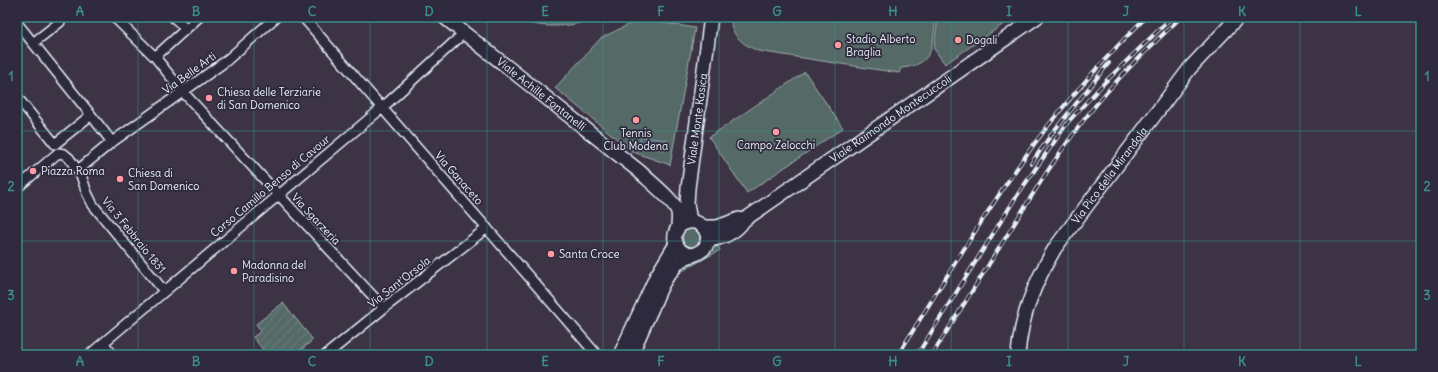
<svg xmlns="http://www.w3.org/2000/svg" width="1438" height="372" font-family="Delius,sans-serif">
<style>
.grass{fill:#556b66;stroke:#9eaeaf}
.park{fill:url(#park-tufts);stroke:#9eaeaf}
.garden{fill:url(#garden-furrows);stroke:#9eaeaf}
.water{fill:url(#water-waves);stroke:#8c9dac}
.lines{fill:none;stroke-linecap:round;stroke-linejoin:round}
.street-casing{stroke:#e8f1f8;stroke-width:12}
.secondary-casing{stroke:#e8f1f8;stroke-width:16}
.street{stroke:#2f2a3d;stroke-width:9}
.secondary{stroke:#2f2a3d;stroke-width:13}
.rail-casing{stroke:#e8f1f8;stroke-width:4}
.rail{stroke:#2f2a3d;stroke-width:2.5;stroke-dasharray:8;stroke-linecap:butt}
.grid{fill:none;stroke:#3a8f8a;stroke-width:1;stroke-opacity:0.55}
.poi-dot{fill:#ff9aa2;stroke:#2f2a3d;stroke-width:1.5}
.labels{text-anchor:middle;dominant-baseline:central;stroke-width:3.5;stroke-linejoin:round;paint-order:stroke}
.poi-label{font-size:11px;fill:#e8f1f8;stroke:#2f2a3d;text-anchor:start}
.street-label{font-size:11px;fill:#e8f1f8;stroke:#2f2a3d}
.neatline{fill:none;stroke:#3a8f8a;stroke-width:1.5}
.grid-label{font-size:13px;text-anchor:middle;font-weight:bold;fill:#3a8f8a}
</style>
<defs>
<pattern id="park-tufts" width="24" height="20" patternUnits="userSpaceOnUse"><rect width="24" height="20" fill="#556b66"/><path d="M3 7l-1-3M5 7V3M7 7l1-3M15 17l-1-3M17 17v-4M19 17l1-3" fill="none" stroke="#6d817d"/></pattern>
<pattern id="garden-furrows" width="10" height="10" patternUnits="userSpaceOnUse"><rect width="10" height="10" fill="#556b66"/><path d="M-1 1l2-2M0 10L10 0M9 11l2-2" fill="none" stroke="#6d817d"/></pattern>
<pattern id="water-waves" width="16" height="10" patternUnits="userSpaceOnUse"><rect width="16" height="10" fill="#4e6579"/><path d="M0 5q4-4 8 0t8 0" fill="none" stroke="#687c8d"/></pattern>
</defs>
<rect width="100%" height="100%" fill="#3c3345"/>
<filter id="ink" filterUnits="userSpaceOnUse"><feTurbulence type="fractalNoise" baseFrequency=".025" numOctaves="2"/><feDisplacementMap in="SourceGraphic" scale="8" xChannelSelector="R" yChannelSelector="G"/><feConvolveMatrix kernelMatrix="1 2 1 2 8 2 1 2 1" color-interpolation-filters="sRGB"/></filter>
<g filter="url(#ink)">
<path class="grass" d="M731 17H936C932 45 935 65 901 68L899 73 758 51C744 45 729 35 731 17Z
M938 17H1014L945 64 934 49Z
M640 19 695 28 670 165 633 152 555 88 601 38Z
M805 72 843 128 747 193 709 137Z
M682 238a9 9 0 1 1 18 0a9 9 0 1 1-18 0Z
M717 243 720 250 679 273 673 280V275L684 265C706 264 703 248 717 243Z"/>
<path class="park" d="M510 17H598C570 29 538 29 510 17Z"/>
<path class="garden" d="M283 303 313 340 295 355H267L253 337 261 331 256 324Z"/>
<path class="water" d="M641 137 667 140 665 150 639 146Z"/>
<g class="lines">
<defs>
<path id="street" d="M114 17 155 57 183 92 384 308
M173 17 186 28
M303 17 597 355
M17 23 91 115
M33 43 60 22 56 17
M155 57 199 17
M17 97 55 144 91 115 112 142 78 170
M112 142 226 61 276 17
M17 188 58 153 64 154 69 158 81 175 87 193 93 205 164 291
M103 343 113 355
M89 355 382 108 464 33
M326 355 384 308 487 228"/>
<g id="secondary">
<path id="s1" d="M444 17 639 171C648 180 675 201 678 212 679 217 678 223 678 228"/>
<path id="s2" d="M690 221 687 204 688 188 711 17"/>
<path d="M703 227H717L739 219 744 220"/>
<path id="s3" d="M707 241C723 237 735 234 744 220L1037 17"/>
<path d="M620 355 656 277 676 244"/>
<path d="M631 355C638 339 645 323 652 308 658 294 663 279 674 268 676 265 679 261 683 259 690 255 701 254 706 246 712 234 702 220 689 222 668 225 671 254 693 255"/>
<path id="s4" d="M1018 355C1021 315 1035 282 1055 248L1190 68 1238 17"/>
</g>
</defs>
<use href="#street" class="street-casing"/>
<use href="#secondary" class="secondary-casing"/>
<use href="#street" class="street"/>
<use href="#secondary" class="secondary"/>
<defs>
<path id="rail" d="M1031 164 1053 132 1109 63
M898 355C938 290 978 224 1022 161 1058 109 1101 62 1146 17
M917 355 1018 194 1068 122 1105 82 1172 17
M932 355C958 313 985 271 1011 229 1037 187 1063 145 1095 106 1121 74 1151 46 1181 17"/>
</defs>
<use href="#rail" class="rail-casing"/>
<use href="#rail" class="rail"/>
</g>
</g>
<path class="grid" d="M138 17V355M254 17V355M370 17V355M487 17V355M603 17V355M719 17V355M835 17V355M951 17V355M1068 17V355M1184 17V355M1300 17V355M17 131H1421M17 241H1421"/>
<g class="poi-dot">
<circle cx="958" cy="40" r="4"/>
<circle cx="838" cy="45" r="4"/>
<circle cx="209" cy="98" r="4"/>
<circle cx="636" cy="120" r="4"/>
<circle cx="776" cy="132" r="4"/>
<circle cx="33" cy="171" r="4"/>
<circle cx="120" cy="179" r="4"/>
<circle cx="551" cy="254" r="4"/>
<circle cx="234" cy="271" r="4"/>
</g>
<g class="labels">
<g class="poi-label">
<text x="846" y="39">Stadio Alberto<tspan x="846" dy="13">Braglia</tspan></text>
<text x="966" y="40">Dogali</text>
<text x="217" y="92">Chiesa delle Terziarie<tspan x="217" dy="13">di San Domenico</tspan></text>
<text x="636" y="133" text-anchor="middle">Tennis<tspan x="636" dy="13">Club Modena</tspan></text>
<text x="776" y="145" text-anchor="middle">Campo Zelocchi</text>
<text x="41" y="171">Piazza Roma</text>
<text x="128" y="173">Chiesa di<tspan x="128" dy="13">San Domenico</tspan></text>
<text x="559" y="254">Santa Croce</text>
<text x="242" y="265">Madonna del<tspan x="242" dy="13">Paradisino</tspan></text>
</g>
<g class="street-label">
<text transform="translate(189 73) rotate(-36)">Via Belle Arti</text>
<text stroke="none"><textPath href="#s1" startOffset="124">Viale Achille Fontanelli</textPath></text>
<text stroke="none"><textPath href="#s3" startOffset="222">Viale Raimondo Montecuccoli</textPath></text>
<text stroke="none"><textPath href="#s2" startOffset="103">Viale Monte Kosica</textPath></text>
<text stroke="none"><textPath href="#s4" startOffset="205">Via Pico della Mirandola</textPath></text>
<text transform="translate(459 178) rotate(49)">Via Ganaceto</text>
<text transform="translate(270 186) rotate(-40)">Corso Camillo Benso di Cavour</text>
<text transform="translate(316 219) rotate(47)">Via Sgarzeria</text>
<text transform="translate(134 235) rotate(51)">Via 3 Febbraio 1831</text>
<text transform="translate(399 282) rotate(-38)">Via Sant'Orsola</text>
</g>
</g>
<rect width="1438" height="372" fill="none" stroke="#2f2a3d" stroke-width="44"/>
<rect x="22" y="22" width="1394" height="328" class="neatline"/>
<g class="grid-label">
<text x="80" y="16">A</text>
<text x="196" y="16">B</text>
<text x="312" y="16">C</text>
<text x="429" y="16">D</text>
<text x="545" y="16">E</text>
<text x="661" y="16">F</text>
<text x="777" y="16">G</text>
<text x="893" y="16">H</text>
<text x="1009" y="16">I</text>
<text x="1126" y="16">J</text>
<text x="1242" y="16">K</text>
<text x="1358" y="16">L</text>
<text x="11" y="81">1</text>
<text x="1427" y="81">1</text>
<text x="11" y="191">2</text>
<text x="1427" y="191">2</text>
<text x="11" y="300">3</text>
<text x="1427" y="300">3</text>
<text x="80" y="366">A</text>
<text x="196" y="366">B</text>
<text x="312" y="366">C</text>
<text x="429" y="366">D</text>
<text x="545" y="366">E</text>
<text x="661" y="366">F</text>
<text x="777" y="366">G</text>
<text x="893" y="366">H</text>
<text x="1009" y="366">I</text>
<text x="1126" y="366">J</text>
<text x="1242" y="366">K</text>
<text x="1358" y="366">L</text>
</g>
</svg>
